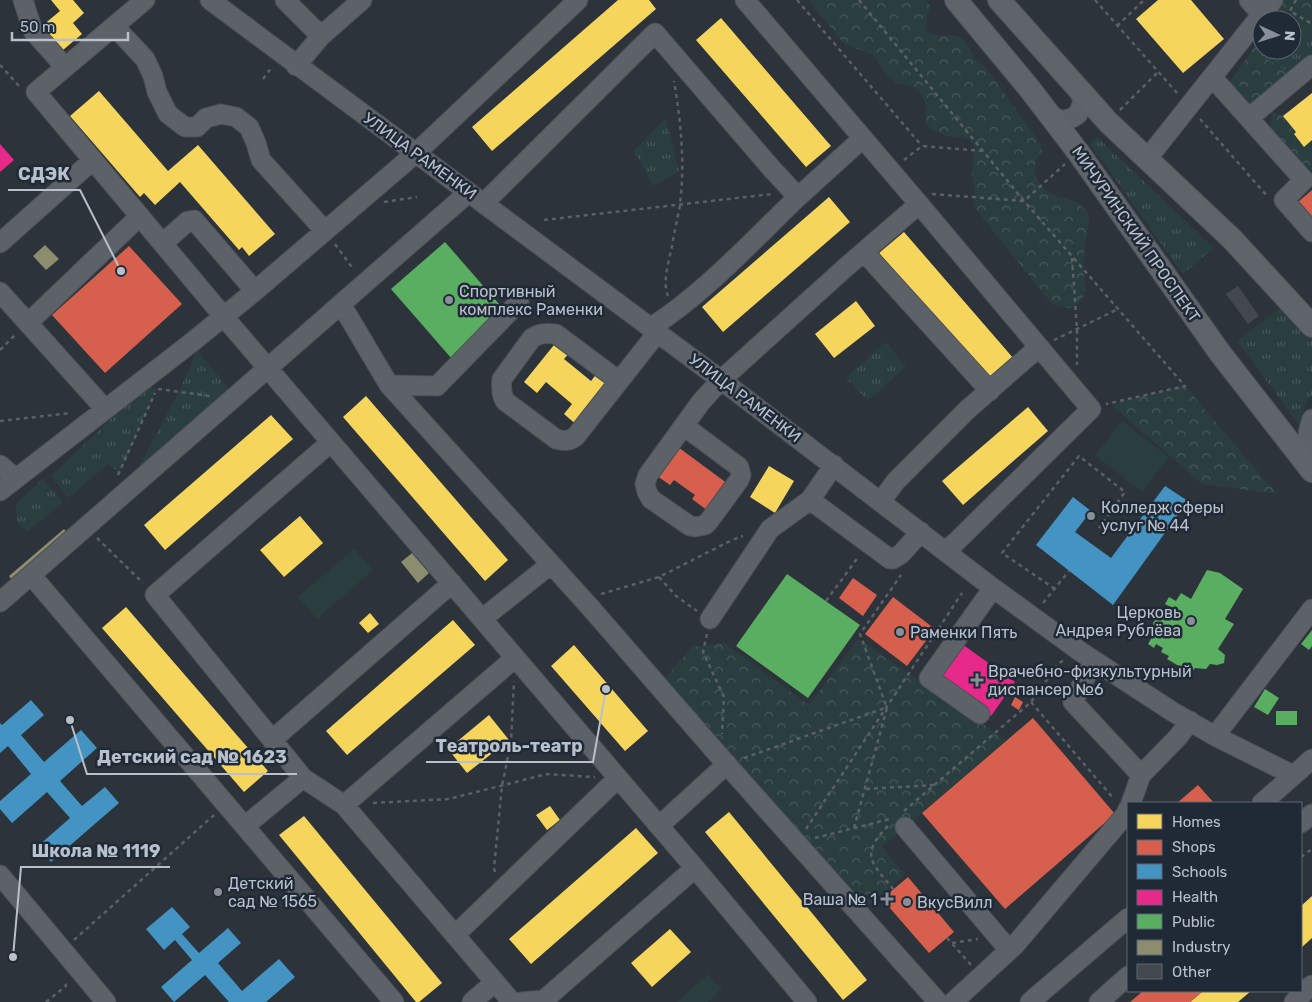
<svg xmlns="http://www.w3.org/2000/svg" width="1312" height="1002" font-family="Rubik,sans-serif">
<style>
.grass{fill:url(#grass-tufts)}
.forest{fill:url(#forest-crowns)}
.pitch{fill:#2a3e40}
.homes{fill:#f6d55c}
.shops{fill:#d6604d}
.schools{fill:#4393c3}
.health{fill:#e7298a}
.public{fill:#5aae61}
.industry{fill:#8c8c6e}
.building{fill:#42484d}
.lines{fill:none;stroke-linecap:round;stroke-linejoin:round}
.minor-casing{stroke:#4b4f55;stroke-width:21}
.major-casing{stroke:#4b5057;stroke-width:24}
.path{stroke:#5a6065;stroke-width:2.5;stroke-dasharray:4 4;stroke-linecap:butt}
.minor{stroke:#5d6268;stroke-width:19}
.major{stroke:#5f646a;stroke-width:22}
.poi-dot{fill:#878f98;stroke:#1f2a36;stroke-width:2}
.labels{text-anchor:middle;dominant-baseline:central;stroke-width:5;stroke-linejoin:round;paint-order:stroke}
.street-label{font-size:16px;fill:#b8c0cb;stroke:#1f2a36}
.poi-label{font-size:16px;fill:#b8c0cb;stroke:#1f2a36;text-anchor:start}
.leader{fill:none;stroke:#b8c0cb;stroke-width:2}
.callout-dot{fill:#b8c0cb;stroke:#1f2a36;stroke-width:2}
.callout-label{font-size:18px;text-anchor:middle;font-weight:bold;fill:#b8c0cb;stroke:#1f2a36;stroke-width:5;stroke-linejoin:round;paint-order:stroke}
</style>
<defs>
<pattern id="grass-tufts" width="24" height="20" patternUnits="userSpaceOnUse" patternTransform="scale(1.25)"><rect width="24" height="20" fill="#2a3e40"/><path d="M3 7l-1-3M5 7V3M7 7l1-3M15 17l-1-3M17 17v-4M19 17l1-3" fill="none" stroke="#47585a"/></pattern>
<pattern id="forest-crowns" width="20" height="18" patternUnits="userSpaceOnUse" patternTransform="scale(1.25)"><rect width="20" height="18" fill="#2a3e40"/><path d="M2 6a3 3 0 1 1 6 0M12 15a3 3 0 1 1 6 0" fill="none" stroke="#47585a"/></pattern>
</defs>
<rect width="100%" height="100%" fill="#2d333a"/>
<path class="grass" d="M1290 11 1312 24V56L1290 73 1259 54 1262 49 1292 50V20H1283Z
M666 118 679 171 653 186 634 151Z
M1097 137 1214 248 1183 274 1090 144Z
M1284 305 1312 335V395L1305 405 1300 426 1237 341Z
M885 342 906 366 868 401 846 378Z
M197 350 235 396 125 492 179 392Z
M145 387 157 389 119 473 108 464 68 498 51 476Z
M43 479 63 502 27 532 17 522 16 504Z"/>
<path class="forest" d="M809 0H925L931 7 927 14 926 32 934 35H951L959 37 966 43 974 58 987 69 1040 143 1042 151C1036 158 1033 165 1036 175 1045 205 1075 192 1087 212 1092 221 1085 236 1085 246 1084 255 1084 264 1084 273 1084 280 1087 288 1084 295 1081 302 1076 305 1070 308L1054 305 1042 292 974 207 975 190 972 173 974 147 970 140 962 137 946 136 931 129 925 122 926 105 923 97 918 90 910 86 894 82 887 76 874 55 844 44Z
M1273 0H1312V24L1290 11 1262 15Z
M1262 36V49L1259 54 1290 73 1312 56V65L1249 118 1224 90Z
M1272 111 1283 116 1296 132 1294 134 1304 146 1312 140V177L1270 129Z
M1185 386 1277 494 1202 484 1113 406 1121 401Z
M858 639 1006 740 882 847 905 875 863 909 663 680 692 647 724 643 809 705Z"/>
<path class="pitch" d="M1122 421 1169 457 1142 492 1095 455Z
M354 549 373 570 317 619 298 597Z
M708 974 722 989 708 1002H677Z"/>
<path class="homes" d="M51 0H73L84 13 73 23 82 34 63 50 42 26 60 11Z
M618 0H649L656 9 492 151 472 127Z
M1158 0H1191L1224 39 1183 73 1136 19Z
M721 18 831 146 806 167 696 40Z
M99 91 168 171 198 145 275 234 249 256 242 247 239 250 180 182 155 205 144 193 140 197 70 116Z
M1312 93V140L1304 147 1294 134 1296 132 1283 116Z
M829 197 850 222 723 332 702 307Z
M904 232 1014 359 989 381 879 253Z
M856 301 875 326 834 358 815 334Z
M558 340 571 351 564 359 591 381 598 372 612 384 578 426 564 414 572 404 546 382 537 393 524 382Z
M366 396 508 560 485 581 343 417Z
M1028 407 1048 431 963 505 942 481Z
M271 415 293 439 165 550 144 525Z
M769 466 794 481 775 513 750 497Z
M300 516 323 543 284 577 260 550Z
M126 607 268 771 244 792 102 628Z
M370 613 379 624 368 633 359 623Z
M453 620 475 645 347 755 326 731Z
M574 645 648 731 625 751 551 666Z
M489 715 509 740 467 773 448 749Z
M550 806 560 820 547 830 536 815Z
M729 812 867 980 843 1000 705 832Z
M304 816 442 983 419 1002H416L279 835Z
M636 828 658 853 531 964 509 939Z
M1312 896V938L1301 948V906Z
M670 929 691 952 652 987 631 963Z
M1203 991H1251L1238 1002H1190Z"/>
<path class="shops" d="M1312 190V219L1298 202Z
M129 246 182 304 105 373 52 315Z
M678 447 728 484 708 511 692 499 695 495 674 480 670 485 657 476Z
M853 578 877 595 863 616 839 598Z
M893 597 935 629 907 666 865 634Z
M1036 666 1043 671 1039 678 1031 673Z
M1015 697 1023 702 1019 710 1011 705Z
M1033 718 1115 814 1005 909 922 813Z
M1198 785 1214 803H1177Z
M908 877 954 932 929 953 882 899Z
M1143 991H1203L1190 1002H1130Z"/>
<path class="schools" d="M1165 486 1188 501 1113 605 1036 545 1073 497 1091 511 1075 532 1111 558Z
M31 700 44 715 21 735 44 762 81 730 97 748 60 781 82 806 105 787 119 803 51 862 38 846 70 818 47 792 12 823 0 809V801L31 774 8 746 0 753V723L2 725Z
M172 907 190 927 182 934 199 953 228 928 241 943 218 963 242 991 279 959 295 977 266 1002H229L205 975 174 1002 161 987 192 960 175 940 164 950 146 929Z"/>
<path class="health" d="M0 144 14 160 0 172Z
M962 644 1015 682 991 716 938 678Z"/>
<path class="public" d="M445 242 506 312 452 359 391 289Z
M1207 570 1220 573 1243 589 1225 619 1234 624 1218 649 1225 655 1224 663 1217 665 1210 664 1206 669 1195 668 1191 673 1167 659 1169 656 1161 652 1163 648 1156 644 1154 648 1148 644 1155 632 1153 624 1155 619 1159 617H1166L1171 607 1165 604 1169 597 1176 601 1181 593 1191 599Z
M787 574 860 625 808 698 736 646Z
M1312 630V646L1309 650 1301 644Z
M1265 689 1279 698 1268 715 1254 707Z
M1276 711H1297V725H1276Z"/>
<path class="industry" d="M45 245 59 259 46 270 33 256Z
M64 529 72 539 17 587 9 576Z
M412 553 429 573 418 583 401 562Z"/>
<path class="building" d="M1238 286 1259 316 1248 324 1226 294Z"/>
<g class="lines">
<defs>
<path id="minor" d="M23 0 33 31 65 67
M145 0 36 92 224 317 695 868 807 1002
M210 0 721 380 993 588 1081 652 1173 712 1215 736 1293 775
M285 0 321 36
M745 0 919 204
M1249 0 1262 15
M114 26 145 59 153 76 157 92 168 114 185 127H197L206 118 221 114 236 117 249 127 256 143 261 160 325 231
M296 66 321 36 362 0
M1212 77 1304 180 1284 200 1312 232
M1049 113C1059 122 1068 122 1078 114L1083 102 1079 89
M1249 118 1312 65
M1147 159 1273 0
M798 197 863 138
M484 203 655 33 772 169 798 197C752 241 704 294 650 328
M0 243 93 160
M163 243 188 221 194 220 255 291
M864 252 990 391
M0 292 105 409
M341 304 389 385 589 606 721 758 938 1002
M28 323 140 216
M619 381 556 334C546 333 540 333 532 338L502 379C501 387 501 394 505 401L556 439C564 441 569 442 576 436L657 333
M389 385 437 386 519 302
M684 426 739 467 741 475 739 480 709 521 705 525 695 527 690 526 651 499 647 492 645 484 648 475 701 402 721 380 845 268 919 204 1091 409 955 543 945 551
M331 442 155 595 303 778 344 805 512 1002
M0 465 15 478
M1312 471C1307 453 1305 437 1312 419
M0 491 191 343 255 291 416 153 578 0
M810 500 890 559H893L901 554 921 532
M881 501 896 481 967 410 1039 347
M31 575 394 1002
M0 602 468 193
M482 619 551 564
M710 619 770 529 810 500 834 465
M1094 661 1073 702 1141 775
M980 714 929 678 993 588
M1215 736 1312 609
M272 740 452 583
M1131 803 1141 775 1178 737 1190 721
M1262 803 1312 759
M344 805 515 658
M1301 823 1312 814
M245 826 303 778
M659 826 727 764
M905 827 1009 950
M0 875 106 1002
M455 935 618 778
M472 1002 495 982
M521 1002 544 1000 695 868
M953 1002 1015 945 1126 814 1128 809
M1030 1002 1128 918
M1099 1002 1128 976
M1294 1002 1312 985"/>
<path id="major" d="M956 0 1029 88 1078 152 1220 353 1312 471
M999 0 1108 122 1232 239 1312 326"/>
</defs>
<use href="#minor" class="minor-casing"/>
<use href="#major" class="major-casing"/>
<path class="path" d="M797 0 922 146
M859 0 1024 201 1185 386 1106 404
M1095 0 1178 94
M1296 0 1290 11 1312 24
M1117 26 1144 0
M0 65 20 87
M263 79 272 67
M1120 110 1158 72
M1200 119 1267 196
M904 160 922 146 983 151
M932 194 1024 201 1065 164
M384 202 417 197
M544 220 772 194
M335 244 354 270
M1072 258 1077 329V365
M668 296C662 282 669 261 672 246 674 232 678 218 680 204 685 163 681 122 674 81
M1054 340 1118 309
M0 350 16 334
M158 389 210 396
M0 421 71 413
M118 475 155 393
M97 538 143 583
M659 577 676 596 697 611
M1055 589 1002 553 1079 456 1125 492 1099 528
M601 594 659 577 732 540 743 536
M826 601 859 556
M1043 603 1069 571
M707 634 703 652 724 697 722 734
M1031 702 1114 799
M744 758 885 708
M866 789 934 785
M373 803 449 799 547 774 595 777
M904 811 1031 702 1059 663 1065 660
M888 826C859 855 872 863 894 890
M854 828 887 708 860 634 901 575
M806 829 962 593
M815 838 890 819
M1301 857 1312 849
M495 872 494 868 502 786 511 741 514 681
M947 938 971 965
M74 940 214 815
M952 943 978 939
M46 1002 66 986 65 981"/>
<use href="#minor" class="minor"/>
<use href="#major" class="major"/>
</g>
<g class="poi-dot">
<circle cx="449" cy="300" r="5"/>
<circle cx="1091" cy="516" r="5"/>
<circle cx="1191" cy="621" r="5"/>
<circle cx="900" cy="632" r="5"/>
<path d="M974.5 672.5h5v5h5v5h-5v5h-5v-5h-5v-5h5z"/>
<circle cx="218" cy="892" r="5"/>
<path d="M884.5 891.5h5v5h5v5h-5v5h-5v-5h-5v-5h5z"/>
<circle cx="907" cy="902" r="5"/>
</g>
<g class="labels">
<g class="street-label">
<text transform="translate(420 156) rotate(36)">УЛИЦА РАМЕНКИ</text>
<text transform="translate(1136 234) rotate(55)">МИЧУРИНСКИЙ ПРОСПЕКТ</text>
<text transform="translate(745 398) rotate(37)">УЛИЦА РАМЕНКИ</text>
</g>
<g class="poi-label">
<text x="459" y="291">Спортивный<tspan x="459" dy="18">комплекс Раменки</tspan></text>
<text x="1101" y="507">Колледж сферы<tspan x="1101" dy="18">услуг № 44</tspan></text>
<text x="1181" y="612" text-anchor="end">Церковь<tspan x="1181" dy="18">Андрея Рублёва</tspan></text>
<text x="910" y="632">Раменки Пять</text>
<text x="988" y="671">Врачебно-физкультурный<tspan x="988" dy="18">диспансер №6</tspan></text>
<text x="228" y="883">Детский<tspan x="228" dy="18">сад № 1565</tspan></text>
<text x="877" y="899" text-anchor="end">Ваша № 1</text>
<text x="917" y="902">ВкусВилл</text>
</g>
</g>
<path class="leader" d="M121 271L80 190H8M606 689L593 762H426M70 720L87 774H297M13 957L21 867H170"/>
<g class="callout-dot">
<circle cx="121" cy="271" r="5"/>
<circle cx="606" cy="689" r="5"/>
<circle cx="70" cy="720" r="5"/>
<circle cx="13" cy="957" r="5"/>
</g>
<g class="callout-label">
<text x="44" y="180">СДЭК</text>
<text x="509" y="752">Театроль-театр</text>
<text x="192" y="763">Детский сад № 1623</text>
<text x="96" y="857">Школа № 1119</text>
</g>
<rect x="1127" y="802" width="175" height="190" fill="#1f2a36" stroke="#5c6672"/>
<rect x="1137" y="814" width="25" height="15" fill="#f6d55c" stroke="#5c6672"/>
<text x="1172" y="827" font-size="15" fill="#b8c0cb">Homes</text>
<rect x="1137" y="840" width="25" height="15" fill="#d6604d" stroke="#5c6672"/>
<text x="1172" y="852" font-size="15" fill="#b8c0cb">Shops</text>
<rect x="1137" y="864" width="25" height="15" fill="#4393c3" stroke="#5c6672"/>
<text x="1172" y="877" font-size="15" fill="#b8c0cb">Schools</text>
<rect x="1137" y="890" width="25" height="15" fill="#e7298a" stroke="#5c6672"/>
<text x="1172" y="902" font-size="15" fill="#b8c0cb">Health</text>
<rect x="1137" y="914" width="25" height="15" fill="#5aae61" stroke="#5c6672"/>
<text x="1172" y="927" font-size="15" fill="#b8c0cb">Public</text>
<rect x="1137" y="940" width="25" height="15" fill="#8c8c6e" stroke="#5c6672"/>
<text x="1172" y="952" font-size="15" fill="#b8c0cb">Industry</text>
<rect x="1137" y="964" width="25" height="15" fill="#42484d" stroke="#5c6672"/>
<text x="1172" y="977" font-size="15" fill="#b8c0cb">Other</text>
<g transform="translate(1277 35) rotate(94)"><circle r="24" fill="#1f2a36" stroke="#5c6672"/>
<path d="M0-4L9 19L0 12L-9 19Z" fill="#878f98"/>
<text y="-8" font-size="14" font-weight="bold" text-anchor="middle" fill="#b8c0cb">N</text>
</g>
<path d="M12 32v8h116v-8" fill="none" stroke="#b8c0cb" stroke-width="2.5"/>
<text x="20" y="32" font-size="15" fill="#b8c0cb" stroke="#1f2a36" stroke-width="4" paint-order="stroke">50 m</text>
</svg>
